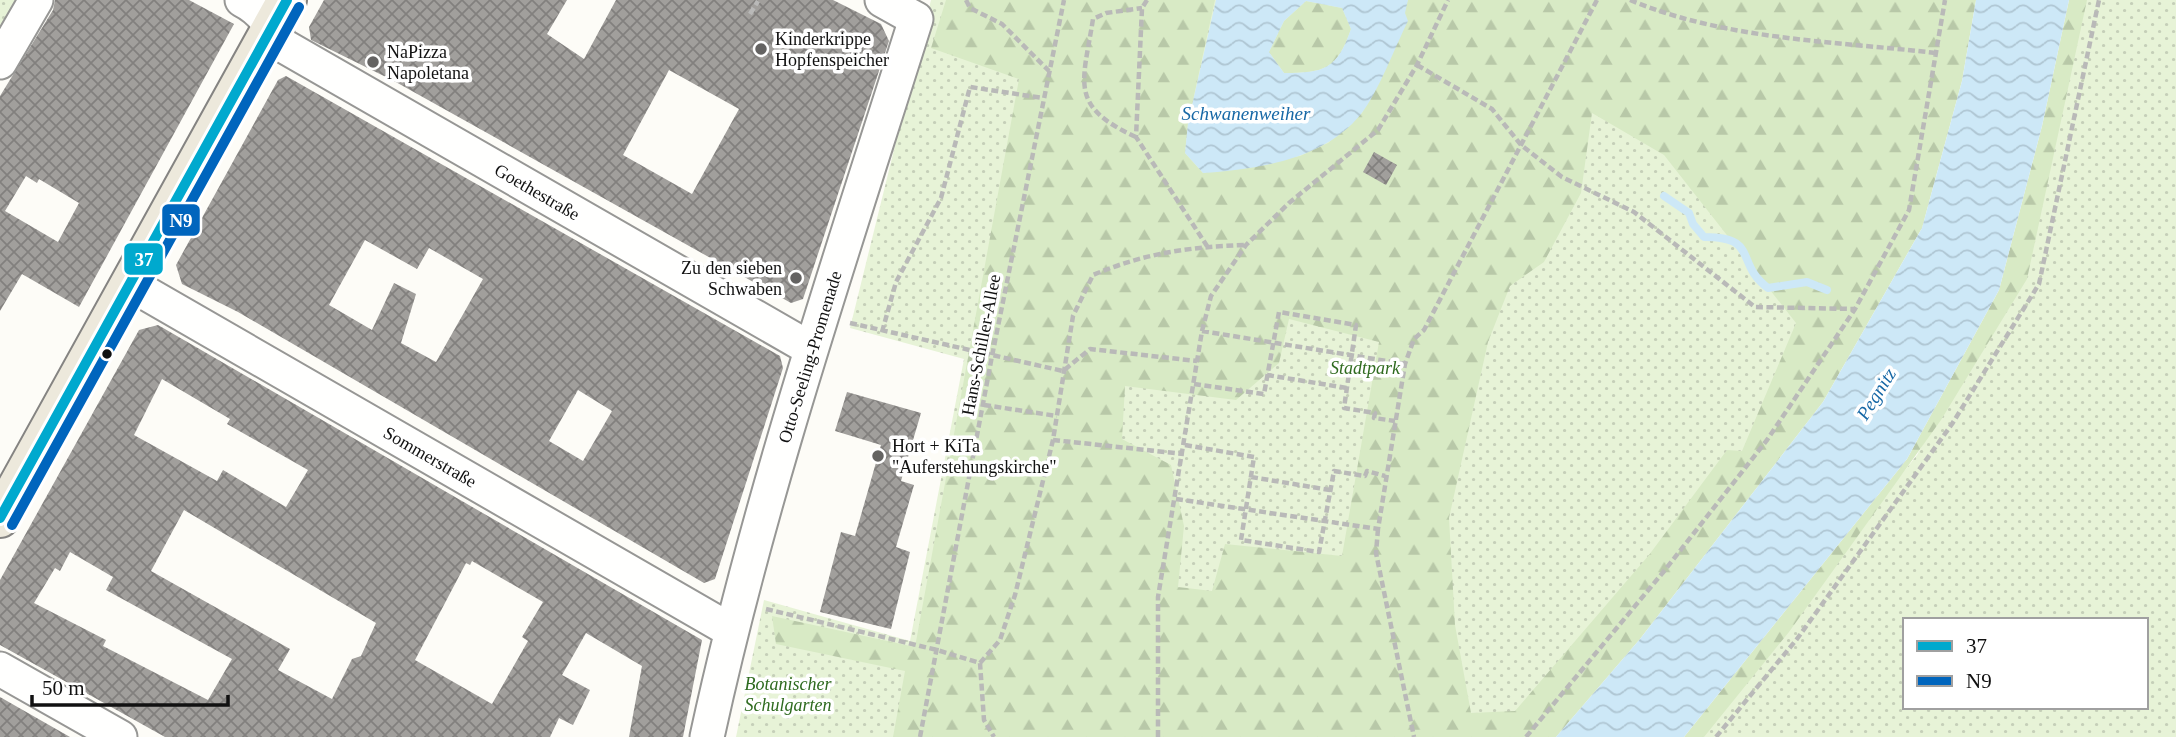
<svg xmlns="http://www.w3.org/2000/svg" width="2176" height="737" font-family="'Times New Roman',serif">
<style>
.green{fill:url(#green-dots);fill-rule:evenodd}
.forest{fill:url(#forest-firs);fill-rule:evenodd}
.water{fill:url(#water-waves);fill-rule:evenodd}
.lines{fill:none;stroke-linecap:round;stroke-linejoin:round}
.stream{stroke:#cde8f7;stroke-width:8}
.building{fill:url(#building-cross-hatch);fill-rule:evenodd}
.minor-casing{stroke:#979795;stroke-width:37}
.major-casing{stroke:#858482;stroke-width:42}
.path{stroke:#b9b9b8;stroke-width:4.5;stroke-dasharray:7 3.5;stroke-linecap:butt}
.minor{stroke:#fffffe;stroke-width:33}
.major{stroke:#ede9dc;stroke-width:38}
.bus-1-casing{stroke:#fff;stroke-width:16}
.bus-2-casing{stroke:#fff;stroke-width:16}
.bus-1{stroke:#00a9ce;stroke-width:10}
.bus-2{stroke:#0065bd;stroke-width:10}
.poi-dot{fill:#646362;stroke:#fff;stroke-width:2.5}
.bus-dot{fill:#111;stroke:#fff;stroke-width:2.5}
.labels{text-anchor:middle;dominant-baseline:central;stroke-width:7;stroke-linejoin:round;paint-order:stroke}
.poi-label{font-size:18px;fill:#111;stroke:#fff;text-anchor:start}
.street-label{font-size:18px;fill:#111;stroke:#fff}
.park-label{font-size:18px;font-style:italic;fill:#2f6b1f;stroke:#fff}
.water-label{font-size:19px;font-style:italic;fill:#1768a6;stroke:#fff}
.line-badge{stroke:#fff;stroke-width:2.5}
.badge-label{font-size:19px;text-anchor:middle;font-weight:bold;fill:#fff}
</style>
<defs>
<pattern id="green-dots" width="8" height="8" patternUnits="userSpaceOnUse" patternTransform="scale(1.75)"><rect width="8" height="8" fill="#e7f3d7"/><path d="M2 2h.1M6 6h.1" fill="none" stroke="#c5cfb8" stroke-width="1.8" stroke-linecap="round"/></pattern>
<pattern id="forest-firs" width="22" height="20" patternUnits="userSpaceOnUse" patternTransform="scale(1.75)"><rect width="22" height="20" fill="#d8eac5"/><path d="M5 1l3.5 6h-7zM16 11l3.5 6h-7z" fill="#b8c8a8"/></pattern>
<pattern id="water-waves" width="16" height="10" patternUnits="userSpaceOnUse" patternTransform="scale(1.75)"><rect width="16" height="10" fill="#cde8f7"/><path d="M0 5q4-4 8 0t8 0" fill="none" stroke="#afc6d3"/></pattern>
<pattern id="building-cross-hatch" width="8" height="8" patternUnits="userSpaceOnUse" patternTransform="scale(1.75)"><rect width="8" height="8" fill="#a19f9c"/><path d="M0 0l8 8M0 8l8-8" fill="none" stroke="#82807e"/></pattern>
</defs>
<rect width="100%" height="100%" fill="#fdfcf7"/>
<path class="green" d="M0 0H23L0 41Z
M931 0H1976L1922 228 1556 737H736L764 600 910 641 964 359 850 328Z
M2079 0H2176V737H1693L1917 455 2010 287ZM1905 620H2146V707H1905Z"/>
<path class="forest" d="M946 0H1215L1188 123 1185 153 1203 173 1300 156 1328 143 1362 113 1408 0H1976L1962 81 1922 228 1823 402 1640 639 1556 737H893L905 671 776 644 772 616 915 647 1019 79 931 48ZM1592 113 1664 155 1796 323 1742 451 1727 450 1649 555 1515 711 1471 713 1455 625 1449 518 1488 342 1510 286 1544 262 1581 193ZM1289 319 1379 342 1342 556 1225 544 1212 591 1178 587 1184 526 1171 465 1122 439 1125 386 1236 400 1279 363Z
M2069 0H2087L2027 279 1941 420 1789 632 1704 737H1684L1907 459 1999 290 2042 126Z
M1306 1 1342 8 1351 29C1337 69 1325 73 1284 73L1269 52 1284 21Z"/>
<path class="water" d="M1216 0H1408L1405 13 1408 21C1395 47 1378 93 1361 114 1324 160 1258 169 1203 173L1185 153 1188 123ZM1306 1 1342 8 1351 29C1337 69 1325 73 1284 73L1269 52 1284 21Z
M1976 0H2069L2042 126 1999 290 1907 459 1684 737H1556L1640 639 1823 402 1922 228 1962 81Z"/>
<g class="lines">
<path class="stream" d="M1664 196 1689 213 1693 224 1704 237C1760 237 1734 263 1768 288L1807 282 1827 290"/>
</g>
<path class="building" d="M55 0H189L234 24 79 307 22 274 0 311V96L53 10ZM26 176 37 183 39 179 79 203 58 242 5 211Z
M324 0H567L547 34 584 59 616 0H833L881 24 889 41 803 299 791 303 394 81 311 40 309 27ZM669 70 739 109 692 194 623 155Z
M286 76 780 356 783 368 715 579 704 583 238 312 182 284 176 265 278 80ZM365 240 417 269 429 248 483 279 436 362 401 343 416 294 394 283 372 330 329 305ZM578 390 612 411 583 461 549 441Z
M1374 152 1397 165 1386 185 1363 172Z
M158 325 702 640 683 737H629L642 666 586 633 562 675 590 690 573 725 559 718 550 737H165L0 645V580L139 330ZM162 379 230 419 227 424 308 470 286 507 223 470 217 481 134 435ZM184 510 376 623 361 656 352 659 332 699 278 670 290 649 151 571ZM70 552 113 577 106 590 232 659 208 700 103 646 106 640 34 603 55 568 60 571ZM472 561 543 602 522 637 528 641 492 704 415 660 466 563 470 565Z
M847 392 921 413 901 481 914 485 896 547 910 552 891 629 820 612 841 532 855 536 881 445 835 431Z
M0 697 70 737H0Z"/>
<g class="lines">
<defs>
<path id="minor" d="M242 0C262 10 272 26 282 45L811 349
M0 62 36 0
M130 284 730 630
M0 669 120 737
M707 737C760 493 841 257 916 19L882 0"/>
<path id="major" d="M0 518 287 0"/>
</defs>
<use href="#minor" class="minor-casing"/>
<use href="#major" class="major-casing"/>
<path class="path" d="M966 0 970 8 1002 24 1049 71
M1147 0 1142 8 1136 137 1207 246
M1630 0C1726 40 1833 41 1936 53
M750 14 758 1
M1417 65 1492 109 1521 145 1562 177 1634 212 1755 307 1855 309
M1136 137C1068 106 1083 83 1093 19L1106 13 1142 8
M850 323 1063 371 1090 349 1197 361
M1202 331 1405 364
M882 332 896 282 941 198 970 87 1043 98
M1267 375 1347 388
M1194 384 1264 394 1279 312 1356 325 1344 408 1375 413 1374 418 1395 421
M984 405 1057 416
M1053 440 1184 454
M1185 445 1254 457 1241 540 1319 552 1334 471 1365 476 1367 471 1385 476
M1251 477 1330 490
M1176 499 1378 529 1405 364 1414 339 1424 330 1597 0
M1378 529 1376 553 1414 737
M766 609 937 650 980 663 984 720 994 737
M980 663 1000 640 1015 595 1053 440 1073 316 1093 275C1145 253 1189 247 1245 245
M920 737 992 356 1064 0
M1158 737V597L1202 331 1211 296 1246 245 1289 203 1378 130 1417 65 1448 0
M1526 737 1665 570 1767 440 1855 309 1909 210 1945 0
M1716 737 1797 639 1952 424 2039 284 2099 0"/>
<use href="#minor" class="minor"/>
<use href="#major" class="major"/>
<defs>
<path id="bus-1" d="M0 518 287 0"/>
<path id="bus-2" d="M12 525 299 7"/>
</defs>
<use href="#bus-1" class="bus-1-casing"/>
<use href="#bus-2" class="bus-2-casing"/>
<use href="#bus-1" class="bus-1"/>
<use href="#bus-2" class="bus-2"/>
</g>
<g class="poi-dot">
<circle cx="761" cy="49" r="7"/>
<circle cx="373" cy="62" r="7"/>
<circle cx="796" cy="278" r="7"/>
<circle cx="878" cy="456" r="7"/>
</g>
<circle class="bus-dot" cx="107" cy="354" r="6"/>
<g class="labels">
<g class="poi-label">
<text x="775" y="39">Kinderkrippe<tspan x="775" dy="21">Hopfenspeicher</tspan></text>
<text x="387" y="52">NaPizza<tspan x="387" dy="21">Napoletana</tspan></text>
<text x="782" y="268" text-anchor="end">Zu den sieben<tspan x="782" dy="21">Schwaben</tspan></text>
<text x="892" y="446">Hort + KiTa<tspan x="892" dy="21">"Auferstehungskirche"</tspan></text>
</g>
<g class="street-label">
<text transform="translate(537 192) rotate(30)">Goethestraße</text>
<text transform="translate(981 345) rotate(-79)">Hans-Schiller-Allee</text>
<text transform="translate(810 357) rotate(-73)">Otto-Seeling-Promenade</text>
<text transform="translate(430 457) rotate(30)">Sommerstraße</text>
</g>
<g class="park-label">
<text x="1365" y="368">Stadtpark</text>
<text x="788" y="684">Botanischer<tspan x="788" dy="21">Schulgarten</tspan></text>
</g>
<g class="water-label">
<text x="1246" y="113">Schwanenweiher</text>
<text transform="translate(1876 394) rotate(-58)">Pegnitz</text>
</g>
</g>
<g class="line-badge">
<rect x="161" y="203" width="40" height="34" rx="7" fill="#0065bd"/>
<rect x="123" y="242" width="41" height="34" rx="7" fill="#00a9ce"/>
</g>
<g class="badge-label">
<text x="181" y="227">N9</text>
<text x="144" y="266">37</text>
</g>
<rect x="1903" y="618" width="245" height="91" fill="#ffffff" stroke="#a0a0a0" stroke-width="2"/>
<rect x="1917" y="641" width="35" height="10" fill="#00a9ce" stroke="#a0a0a0" stroke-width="2"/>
<text x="1966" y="653" font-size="21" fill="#111111">37</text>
<rect x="1917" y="676" width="35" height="10" fill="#0065bd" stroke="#a0a0a0" stroke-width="2"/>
<text x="1966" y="688" font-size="21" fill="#111111">N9</text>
<path d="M32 695v10h196v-10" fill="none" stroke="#111111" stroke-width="3.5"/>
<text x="42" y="695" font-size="21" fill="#111111" stroke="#ffffff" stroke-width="5" paint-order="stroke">50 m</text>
</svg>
